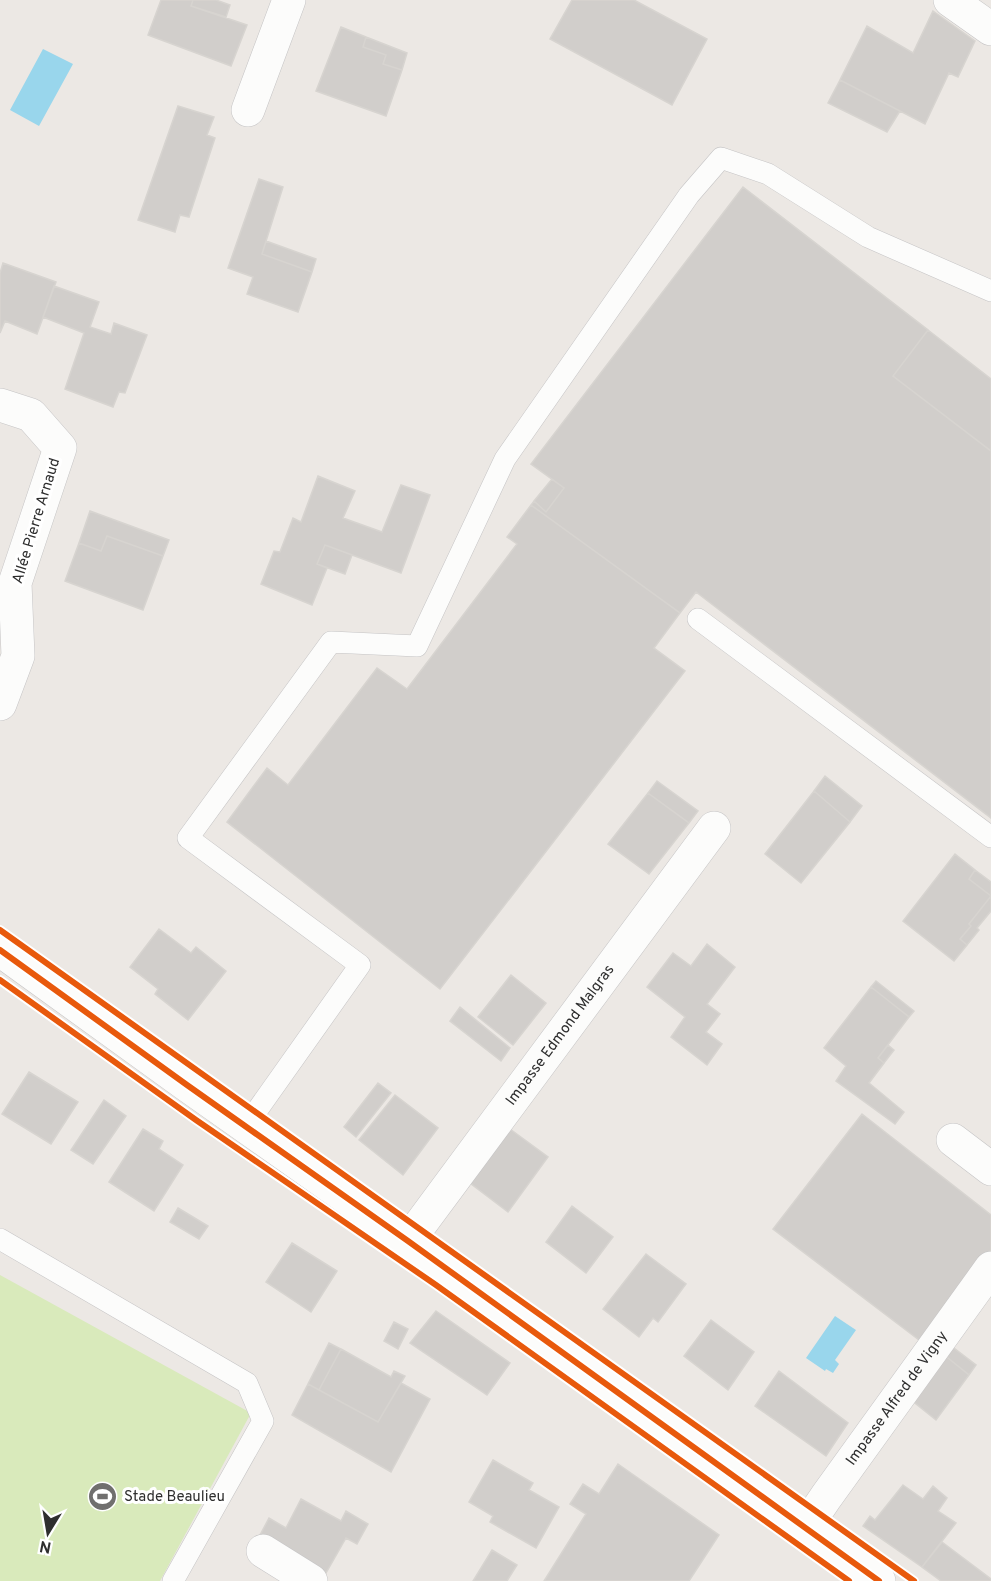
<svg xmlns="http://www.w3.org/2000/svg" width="991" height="1581" font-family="Overpass,sans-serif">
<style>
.pitch{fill:#d9eabb}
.water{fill:#99d6ec}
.building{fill:#d1cecb;stroke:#d7d4d0;stroke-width:1.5}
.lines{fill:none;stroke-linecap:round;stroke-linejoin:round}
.lane-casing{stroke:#c5c4c5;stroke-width:22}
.street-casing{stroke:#c5c4c5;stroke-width:34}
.secondary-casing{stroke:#c5c4c5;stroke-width:34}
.lane{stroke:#fcfcfb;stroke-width:21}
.street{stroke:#fcfcfb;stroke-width:33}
.secondary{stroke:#fcfcfb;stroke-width:33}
.cycleway-casing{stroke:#fff;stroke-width:10}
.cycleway{stroke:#e8590c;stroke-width:6}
.labels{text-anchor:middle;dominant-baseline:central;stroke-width:6;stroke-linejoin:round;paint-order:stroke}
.street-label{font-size:15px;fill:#2e2e2e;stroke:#fff}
.poi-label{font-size:15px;fill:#2e2e2e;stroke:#fff;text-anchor:start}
</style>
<rect width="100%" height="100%" fill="#ece8e4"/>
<path class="pitch" d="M0 1275 251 1413 160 1581H0Z"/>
<path class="water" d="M43 49 73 64 39 126 10 110Z
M835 1316 856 1330 835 1360 839 1364 833 1373 826 1369 825 1371 806 1358Z"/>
<path class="building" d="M161 0H193L191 6 247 25 231 66 148 35Z
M193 0H216L230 5 226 17 191 6Z
M572 0H634L707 39 672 105 550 39Z
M933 11 975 41 958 77 949 73 925 124 840 80 867 26 913 53Z
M341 27 366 37 363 47 386 55 383 64 402 70 386 116 316 91Z
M366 37 407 53 402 70 383 64 386 55 363 47Z
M840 80 900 111 887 132 828 103Z
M178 106 214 117 207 135 215 138 189 217 180 215 175 232 138 220Z
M259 179 283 187 262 254 312 272 298 312 247 294 253 277 228 268Z
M743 187 928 330 893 376 991 451V818L696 592 680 613 531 505 534 501 546 512 564 488 531 464Z
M266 241 316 259 312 272 262 254Z
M3 263 56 282 37 334 5 321 0 333V273Z
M54 286 99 302 90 327 111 334 114 323 147 335 125 393 119 392 113 407 65 389 84 333 43 317Z
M928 330 991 379V451L893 376Z
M318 476 355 491 343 518 382 532 401 485 430 495 401 573 325 545 317 564 327 568 312 605 261 584 274 551 280 552 293 518 301 522Z
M552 479 564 488 546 512 534 501Z
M531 505 680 613 654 648 685 671 440 989 227 822 267 768 288 785 377 668 407 689 517 544 507 537Z
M90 511 169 540 163 556 107 536 101 551 79 543Z
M107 536 163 556 143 610 65 581 79 543 101 551Z
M325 545 352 555 345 574 317 564Z
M825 776 862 806 850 822 814 791Z
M657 781 698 811 689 823 648 793Z
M814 791 850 822 801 883 765 854Z
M648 793 689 823 649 874 608 844Z
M955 854 975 870 969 879 991 896 969 924 971 926 960 939 967 945 954 961 903 921Z
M975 870 991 882V911L977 928 979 930 967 945 960 939 971 926 969 924 991 896 969 879Z
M159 929 191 953 196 947 226 971 188 1020 155 994 158 989 130 967Z
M707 944 735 967 707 1004 720 1014 706 1032 722 1044 707 1065 671 1037 685 1017 647 987 673 953 691 966Z
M511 975 546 1003 513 1045 478 1017Z
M876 981 914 1011 909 1017 871 987Z
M871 987 909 1017 878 1058 884 1063 869 1083 904 1112 895 1124 836 1081 846 1066 824 1048Z
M460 1007 510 1048 501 1061 450 1021Z
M888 1045 894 1050 884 1063 878 1058Z
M29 1072 78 1102 51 1144 2 1114Z
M378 1083 391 1093 356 1137 344 1127Z
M395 1095 438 1128 403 1175 359 1140Z
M104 1100 126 1116 93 1164 71 1150Z
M862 1114 991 1215V1250L923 1343 773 1229Z
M143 1129 163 1141 159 1149 183 1165 154 1211 109 1182Z
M510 1129 548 1157 508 1212 470 1183Z
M572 1206 613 1237 586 1273 546 1242Z
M178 1208 208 1226 199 1239 170 1222Z
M292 1243 337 1271 311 1312 266 1282Z
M646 1254 686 1284 658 1322 653 1318 639 1337 603 1309Z
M436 1311 510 1363 487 1395 410 1343Z
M711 1320 754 1352 728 1390 684 1356Z
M394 1322 408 1329 398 1349 384 1341Z
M329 1343 341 1349 319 1390 308 1384Z
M950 1345 976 1365 969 1375 943 1354Z
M341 1349 391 1377 394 1371 405 1376 378 1422 319 1390Z
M943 1354 969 1375 936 1420 910 1399Z
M779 1371 848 1423 826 1456 755 1406Z
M401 1383 430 1399 391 1472 292 1415 308 1384 378 1422Z
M493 1460 533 1483 529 1490 559 1507 536 1548 490 1522 493 1516 469 1502Z
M618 1464 719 1535 689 1581H544L586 1514 570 1504 583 1484 599 1494Z
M903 1485 923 1499 933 1486 947 1498 938 1511 956 1523 922 1567 863 1526 870 1516 875 1520Z
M301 1499 341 1521 346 1511 368 1524 357 1544 346 1538 326 1573 259 1537 269 1518 286 1528Z
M942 1542 991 1579V1581H941L922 1567Z
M492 1550 517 1565 507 1581H473Z"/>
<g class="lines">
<defs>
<path id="lane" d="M698 619 991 837
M246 1126 360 965 188 838 331 642 417 646 505 459 689 195 721 158 768 174 868 237 991 291
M0 1239 247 1383 263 1421 173 1581"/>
<g id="street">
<path d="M950 0 991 29"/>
<path d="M248 110 289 0"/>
<path d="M0 405 31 415 60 448 15 583 18 656 0 704"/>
<path d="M953 1140 991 1169"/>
<path id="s1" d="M408 1241 714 828"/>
<path id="s2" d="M805 1528 826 1497 991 1268"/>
<path d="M263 1551 311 1581"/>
</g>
<path id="secondary" d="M0 950 187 1085 408 1241 879 1581"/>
</defs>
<use href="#lane" class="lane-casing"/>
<use href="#street" class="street-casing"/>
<use href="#secondary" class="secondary-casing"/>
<use href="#lane" class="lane"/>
<use href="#street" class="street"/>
<use href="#secondary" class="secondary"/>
<defs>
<path id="cycleway" d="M0 930 914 1581
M0 950 187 1085 408 1241 879 1581
M0 980 196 1120 436 1285 849 1581"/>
</defs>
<use href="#cycleway" class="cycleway-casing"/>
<use href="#cycleway" class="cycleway"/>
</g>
<defs>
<symbol id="stadium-disc" viewBox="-11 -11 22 22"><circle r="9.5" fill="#706f6e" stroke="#fff"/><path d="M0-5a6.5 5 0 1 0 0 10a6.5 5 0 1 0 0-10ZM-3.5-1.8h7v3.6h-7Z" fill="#fff"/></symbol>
</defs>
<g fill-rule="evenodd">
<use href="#stadium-disc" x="86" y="1480" width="33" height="33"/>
</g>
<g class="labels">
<g class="street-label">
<text transform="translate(37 521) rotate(-73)">Allée Pierre Arnaud</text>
<text stroke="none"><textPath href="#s1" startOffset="256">Impasse Edmond Malgras</textPath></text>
<text stroke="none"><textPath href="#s2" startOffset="159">Impasse Alfred de Vigny</textPath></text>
</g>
<g class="poi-label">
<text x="124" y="1497">Stade Beaulieu</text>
</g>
</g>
<g transform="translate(48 1533) rotate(191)" stroke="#ffffff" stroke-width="4.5" paint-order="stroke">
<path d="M0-4.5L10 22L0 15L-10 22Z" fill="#2e2e2e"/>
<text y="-9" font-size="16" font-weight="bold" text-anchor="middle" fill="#2e2e2e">N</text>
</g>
</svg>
